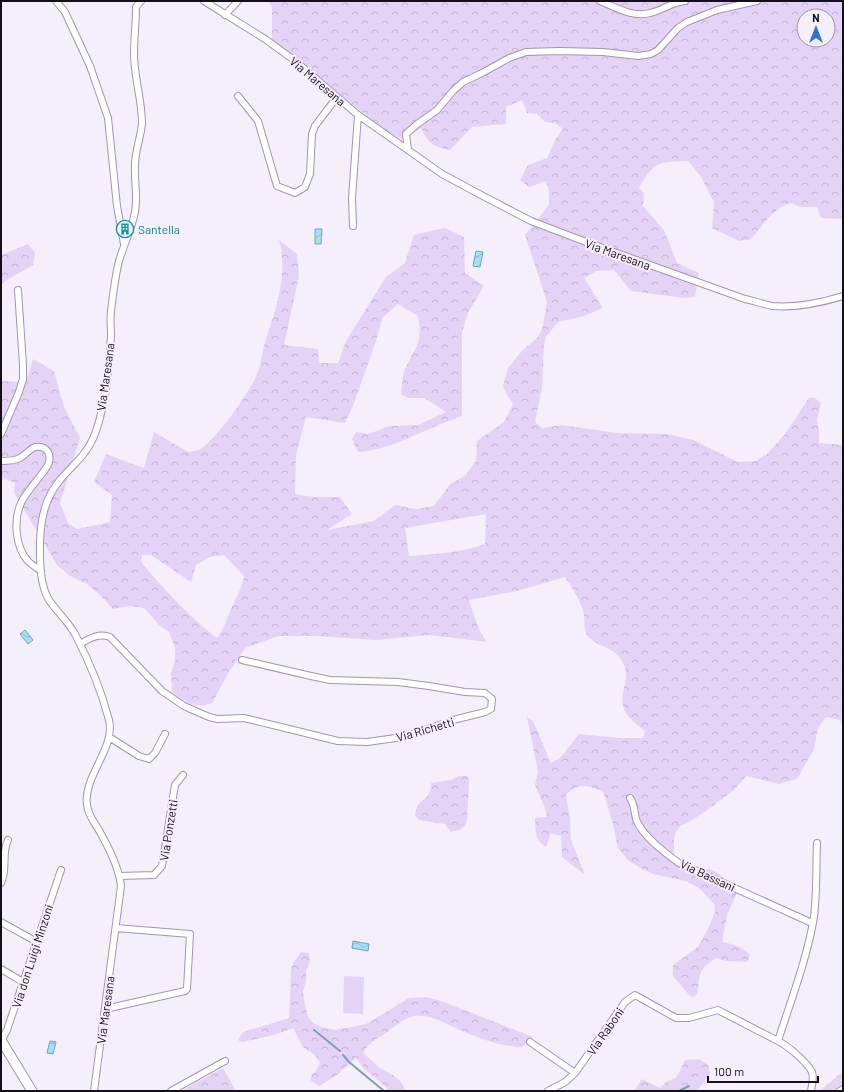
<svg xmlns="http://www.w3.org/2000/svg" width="844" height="1092" font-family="Barlow,sans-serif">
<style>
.forest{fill:url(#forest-crowns);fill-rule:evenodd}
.garden{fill:#e5d3f7}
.water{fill:url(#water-waves);stroke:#78a1b7}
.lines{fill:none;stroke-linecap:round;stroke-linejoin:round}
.stream{stroke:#78a1b7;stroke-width:2}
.street-casing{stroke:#a394b1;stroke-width:8}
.secondary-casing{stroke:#a394b1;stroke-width:11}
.street{stroke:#fff;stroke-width:6}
.secondary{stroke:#fff;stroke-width:9}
.labels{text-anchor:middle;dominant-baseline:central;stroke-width:4;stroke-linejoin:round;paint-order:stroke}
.street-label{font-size:12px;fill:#130e18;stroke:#f5eefb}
.culture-label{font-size:12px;fill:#0d838f;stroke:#f5eefb;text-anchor:start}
</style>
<defs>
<pattern id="forest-crowns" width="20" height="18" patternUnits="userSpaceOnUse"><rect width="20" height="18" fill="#e5d3f7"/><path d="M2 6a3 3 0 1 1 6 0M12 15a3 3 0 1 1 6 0" fill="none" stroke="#c4b4d3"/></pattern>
<pattern id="water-waves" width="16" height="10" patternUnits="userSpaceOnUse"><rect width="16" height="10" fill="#a3e0fb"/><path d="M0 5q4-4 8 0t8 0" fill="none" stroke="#8bbfd6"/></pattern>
</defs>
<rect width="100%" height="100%" fill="#f5eefb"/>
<path class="forest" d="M268 1H843V219L821 218 817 207H800L791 203C774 207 762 226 751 239L739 241 712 228 714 202 701 177 688 161C659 162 654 161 639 188L644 193 643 206 664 230 677 263 699 273 695 297 684 298 631 291 614 270 596 271 584 278 603 308 584 316 558 322 546 337 544 344 542 388 535 422 542 428 562 425 617 433 667 434 693 440 738 462 756 461 767 454 785 434 809 398H815L821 403 817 420 819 431V443L843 445V727L840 720 826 717 818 728 814 749 797 779 779 784 746 776 734 790 706 811 687 823 680 826 676 832 674 838V855L681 861 690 865 715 871 733 885 737 893 727 915 722 942C733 944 743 947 750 955L747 962 727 961 716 958C698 969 700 974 697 994L692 998C685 991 680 983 673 976V965L698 947 710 925 715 911 714 904 699 888 685 881 653 874 642 869 628 860 618 848 612 820 603 792C588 785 578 782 566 795L570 818 571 840 585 875 562 857 561 836 551 833 546 847C534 839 536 832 535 818L547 817 545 808 535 785 538 771 527 717 533 721 551 763 561 757 579 734 619 738H643L645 731C628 718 618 710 624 688 626 680 627 674 625 667 617 645 600 650 588 636 583 630 585 622 584 615 582 602 572 588 565 577L517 591 469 600 479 630 487 642 429 635 376 640 316 636H279L245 648 229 672 212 703C196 709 184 702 172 692L171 673 175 660V648L169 632 159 625 144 608 130 606 113 609 101 596 87 584 70 576 57 565 14 493 15 483 5 479 1 480V381L26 382 33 359 54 371 64 407 80 438 60 503 68 523 77 529 110 522 112 495 94 482 106 454 144 468 154 432 188 452C192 451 199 451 202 448 219 435 251 391 258 372 261 363 262 354 264 345 275 312 289 274 279 240L297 254 299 276 284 345 318 349 319 363H338L346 341 386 277 405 263 414 235 445 228 464 237 465 273 484 286 468 313 462 332V416C455 419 446 422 439 425 409 437 390 449 358 452L352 439 356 432 369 434 389 426 418 425 446 412 424 398H408L401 394C402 387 402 378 404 372 414 348 424 344 418 316L398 304 383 317 376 341 353 406 345 423 306 417 296 455 295 494 313 497H340L352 514 327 530 374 521 395 505 416 509 434 506 450 484 465 476 476 461 477 441 504 422 513 404 507 395 503 386 508 368 522 351 537 338 542 330 547 302 525 235 549 205V191L546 181 529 187 520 180 528 165 547 158 555 140 563 129 555 123 545 122 537 114 527 113 522 100 506 107V124L472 127 450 150C433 146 430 146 421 128L403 140 379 126 299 61 272 42V7ZM804 16H828V40H804ZM486 514 485 544C460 553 434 554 409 556L405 528ZM142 555H151L191 582 196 565 210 557 224 555 244 576C242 588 236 598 231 609 227 619 224 629 217 638 189 617 164 589 141 562Z
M28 244 35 253 33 265 7 280 1 285V255Z
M459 776H467L469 781 467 820C465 829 459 830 451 832L445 824 419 820 415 815C417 796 432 802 431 783L451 780Z
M301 952 309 953 310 961 306 971V981L303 991 304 1000 308 1017 313 1023 321 1027 335 1030 366 1024 409 998 426 997 441 1001 533 1037 522 1047C500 1047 479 1038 460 1030 446 1024 431 1014 415 1016 404 1018 395 1026 386 1033 377 1039 368 1043 363 1053L380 1068 394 1076 400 1081 406 1091H388L386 1087 365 1070 356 1058 337 1075 319 1086 310 1080 312 1074 316 1071 320 1063 315 1055 303 1047 293 1028 274 1035 242 1042 238 1040 243 1032 289 1018 291 970 293 964Z
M699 1059 708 1065 710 1074 697 1091H634L642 1079 660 1088 666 1082 677 1077 685 1060Z
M223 1068 236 1091H181Z
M843 1071V1091H820Z"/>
<path class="garden" d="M344 976 364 977 363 1014 343 1013Z
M214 1082 220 1091H199Z"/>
<path class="water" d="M315 229H322L321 244H315Z
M476 251 483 252 480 267 473 266Z
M25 630 33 640 28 644 20 634Z
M353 941 369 944 368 951 352 948Z
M50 1041 56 1042 53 1054 47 1053Z"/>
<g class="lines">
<path class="stream" d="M314 1030 340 1051
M343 1055 349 1062 384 1091
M679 1091 689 1086"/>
<defs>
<path id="street" d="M56 1 65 12 90 66 108 118 117 206 124 244
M204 1 265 39 294 60 358 115 408 150 442 174 483 196 531 221 586 242 745 299C754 301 763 304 772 306 796 308 820 303 843 296
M600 1C615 7 633 18 650 13 664 10 669 3 685 1
M225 15 238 1
M238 96 258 121 277 186 295 193 305 187 310 174 312 134 315 126 337 97
M408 150 406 134 416 125 437 110 453 91 463 82 482 73 509 58 526 52 559 51 603 52 638 56 651 54 658 50 678 28 687 22 717 10 757 1
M353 226 352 198 358 115
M1 434 19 392 23 379V365L18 290
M1 461C7 461 14 461 20 458 25 455 30 449 35 447 48 445 52 456 48 465 40 478 29 488 22 501 13 518 15 547 28 561 32 565 37 568 41 571
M80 644C90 638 99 633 110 637L162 691 184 706 209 717 217 719 244 718 338 741 367 742 403 737 457 719 485 712 491 709 492 699 485 693 465 692 429 686 398 682 330 680 311 676 242 660
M109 737 139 756 149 759 155 753 165 734
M630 798C635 805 634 811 636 819 642 836 665 853 679 863L812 923
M120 876 154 875 162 866 175 785 183 775
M1 883C8 869 1 854 8 840
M1 922 37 942
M1 969 23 982
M105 1009 185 991 187 989 190 934 116 928
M1 1041 7 1030 61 870
M530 1042 575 1073
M94 1091 121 886C119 868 110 850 101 834 96 824 88 816 87 805 83 776 116 748 109 720 102 693 88 659 75 634 67 620 57 612 49 600 39 583 40 560 40 541 41 518 45 498 60 480 68 470 78 462 85 452 97 437 101 414 105 395 108 377 110 353 111 335 111 327 110 319 111 311 113 295 115 277 119 261 124 244 132 228 135 212 138 196 134 181 135 165 135 151 141 137 142 123 142 100 134 77 134 54 134 38 136 23 136 7L141 1
M171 1091 225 1061
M548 1091 565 1082 575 1073 625 1002 635 995 676 1018H689L718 1010 778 1041
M811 1091C812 1085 814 1078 812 1072 807 1062 788 1046 778 1041 791 1000 807 959 814 917 817 892 816 867 817 843
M840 1091 843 1089"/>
<path id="secondary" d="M1 1040 32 1091"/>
</defs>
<use href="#street" class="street-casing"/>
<use href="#secondary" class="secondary-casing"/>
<use href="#street" class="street"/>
<use href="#secondary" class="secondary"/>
</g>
<defs>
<symbol id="building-ring" viewBox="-11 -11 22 22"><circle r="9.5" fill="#f5eefb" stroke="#0f9aa8" stroke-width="1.5"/><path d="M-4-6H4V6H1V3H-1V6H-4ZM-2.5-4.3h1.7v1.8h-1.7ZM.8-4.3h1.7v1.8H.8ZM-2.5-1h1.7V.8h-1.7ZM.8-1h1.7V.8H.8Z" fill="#0f9aa8"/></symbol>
</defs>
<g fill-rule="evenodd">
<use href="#building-ring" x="115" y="219" width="20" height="20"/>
</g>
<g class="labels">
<g class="street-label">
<text transform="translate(318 81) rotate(40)">Via Maresana</text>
<text transform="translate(618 254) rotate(20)">Via Maresana</text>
<text transform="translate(105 377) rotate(-82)">Via Maresana</text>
<text transform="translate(425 729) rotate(-16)">Via Richetti</text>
<text transform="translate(168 830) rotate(-81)">Via Ponzetti</text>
<text transform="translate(708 875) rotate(25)">Via Bassani</text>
<text transform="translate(32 956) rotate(-72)">Via don Luigi Minzoni</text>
<text transform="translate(105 1010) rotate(-82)">Via Maresana</text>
<text transform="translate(605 1031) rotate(-55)">Via Raboni</text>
</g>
<g class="culture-label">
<text x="138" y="229">Santella</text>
</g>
</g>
<rect width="844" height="1092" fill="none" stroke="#130e18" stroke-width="4"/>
<g transform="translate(816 28)"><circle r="19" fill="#f5eefb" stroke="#9b94a0"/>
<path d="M0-3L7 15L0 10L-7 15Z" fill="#2876c5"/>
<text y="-6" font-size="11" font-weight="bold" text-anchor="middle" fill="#130e18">N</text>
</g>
<path d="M708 1076v6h110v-6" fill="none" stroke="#130e18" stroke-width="2"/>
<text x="714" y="1076" font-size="12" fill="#130e18" stroke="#f5eefb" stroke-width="3" paint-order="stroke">100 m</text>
</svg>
